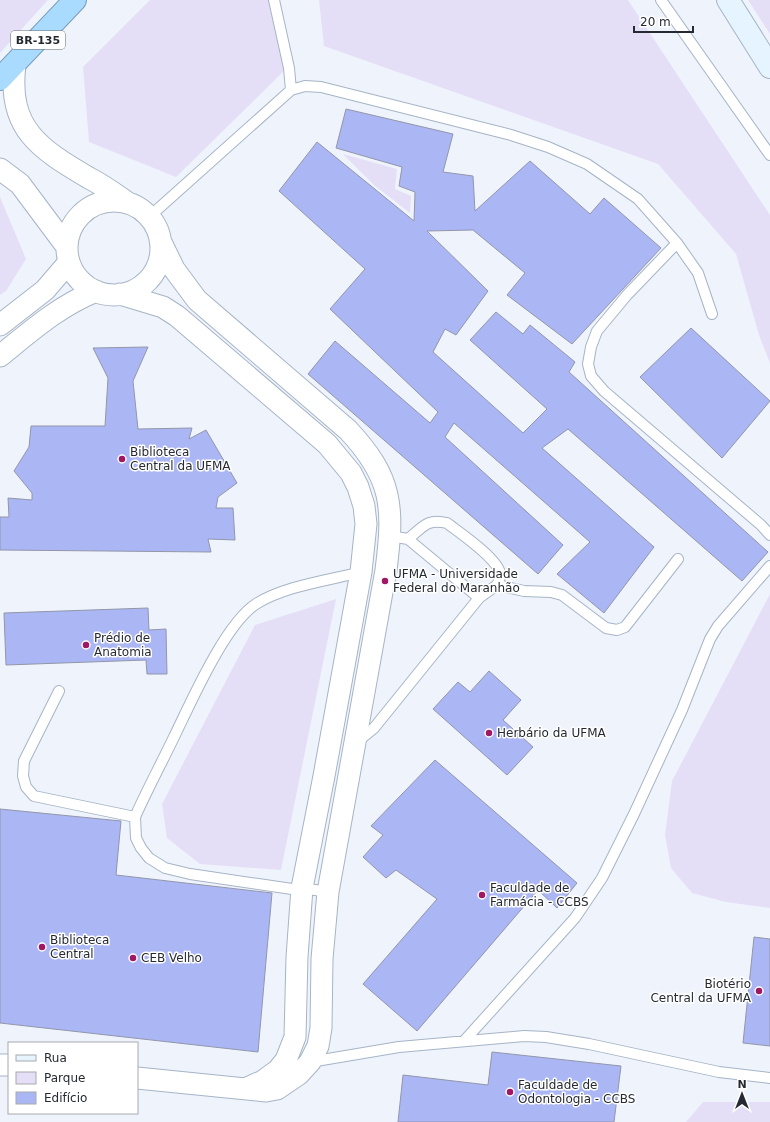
<svg xmlns="http://www.w3.org/2000/svg" width="770" height="1122" font-family="'DejaVu Sans',sans-serif">
<style>
.green{fill:#e4dff6}
.building{fill:#abb6f4;stroke:#9296aa}
.lines{fill:none;stroke-linecap:round;stroke-linejoin:round}
.lane-casing{stroke:#a6b4c6;stroke-width:12}
.street-casing{stroke:#a6b4c6;stroke-width:23}
.secondary-casing{stroke:#a6b4c6;stroke-width:24}
.highway-casing{stroke:#7b9db7;stroke-width:24}
.lane{stroke:#fff;stroke-width:10}
.street{stroke:#fff;stroke-width:21}
.secondary{stroke:#e5f4ff;stroke-width:22}
.highway{stroke:#a9dbfe;stroke-width:22}
.poi-dot{fill:#a01864;stroke:#fff;stroke-width:1.5}
.labels{text-anchor:middle;dominant-baseline:central;stroke-width:3;stroke-linejoin:round;paint-order:stroke}
.shield{fill:#fff;stroke:#666a70;stroke-width:1}
.shield-label{font-size:11px;font-weight:bold;fill:#252a32}
.poi-label{font-size:12px;fill:#252a32;stroke:#fff;text-anchor:start}
</style>
<rect width="100%" height="100%" fill="#eff4fc"/>
<path class="green" d="M0 0H48L0 53Z
M150 0H268L285 70 176 177 89 142 83 67Z
M319 0H628L770 215V363L759 335 736 254 658 164 324 46Z
M748 0H770V34Z
M343 154 397 169 395 189 411 196 410 213 374 185Z
M0 197 26 259 6 291 0 295Z
M770 594V908L726 902 692 893 671 868 665 835 672 781Z
M336 599 281 870 200 864 167 838 162 804 255 625Z
M703 1102H770V1122H686Z"/>
<path class="building" d="M346 109 453 134 443 172 473 176 475 211 530 161 590 214 604 198 661 248 572 344 507 295 525 273 473 230 427 231 488 291 456 335 445 329 433 352 523 433 547 409 470 340 496 312 523 334 530 325 575 362 569 372 768 552 742 581 568 429 542 448 654 547 604 613 557 574 590 542 454 423 445 437 563 545 538 574 308 374 335 341 430 423 438 412 330 309 365 269 279 191 317 142 414 221 415 192 399 186 402 167 336 148Z
M691 328 770 401 722 458 640 377Z
M148 347 133 381 138 429 192 428 189 439 206 430 237 483 218 497 216 508H233L235 540 208 539 211 552 0 550V517H9L8 498 32 500V493L14 471 29 447 31 426H105L108 378 93 348Z
M148 608 149 630 166 629 167 674H147L146 660 6 665 4 613Z
M489 671 521 700 503 720 533 747 507 775 433 709 458 682 470 692Z
M435 760 577 883 557 908 538 890 417 1031 363 984 437 899 396 870 386 878 363 857 383 835 371 826Z
M0 809 121 821 116 875 272 893 258 1052 0 1023Z
M754 937 770 939V1046L743 1043Z
M492 1052 621 1066 614 1122H398L403 1075 488 1085Z"/>
<g class="lines">
<defs>
<path id="lane" d="M274 0 289 68 291 90
M661 0 770 155
M149 217 291 90 305 86 321 87 511 135 548 147 587 164 638 199 677 243 698 273 712 314
M677 243 627 295 597 331 591 347 588 364 591 376 604 391 761 525 770 535
M390 536 408 539C423 527 427 518 447 523 460 533 497 558 500 573 501 577 499 581 497 585L524 591 551 592 562 595 606 628 617 630 625 627 678 559
M408 539 479 598 497 585
M59 691 24 761 23 776 26 787 34 796 135 817
M358 741 374 728 479 598
M328 892 302 888 292 889 190 874 165 868 149 858 141 848 136 838 135 817C147 790 161 764 174 737 191 702 225 624 256 604 284 586 330 580 361 572
M464 1041 575 918 602 878 634 814 682 710 710 639 718 626 770 566
M310 1062 399 1047 524 1036 546 1037 589 1044 719 1072 770 1078"/>
<path id="street" d="M15 65C7 129 40 149 89 178 103 185 115 194 128 203
M0 169 20 184 67 247
M67 248a47 47 0 1 1 94 0a47 47 0 1 1-94 0Z
M120 294 163 307 177 316 327 444 351 473 358 487 364 506 366 524 361 572 324 776 302 888 297 957 295 1037 286 1060 278 1070 263 1081 247 1088
M0 325 45 290 69 262
M0 356C31 331 59 306 96 291
M0 1065H9
M137 1078 266 1091 277 1089 299 1074 310 1062 318 1046 321 1028 322 959 328 892 386 570C394 507 393 478 348 430L197 300 174 269 160 240"/>
<path id="secondary" d="M728 0 770 67"/>
<path id="highway" d="M0 79 75 0"/>
</defs>
<use href="#lane" class="lane-casing"/>
<use href="#street" class="street-casing"/>
<use href="#secondary" class="secondary-casing"/>
<use href="#highway" class="highway-casing"/>
<use href="#lane" class="lane"/>
<use href="#street" class="street"/>
<use href="#secondary" class="secondary"/>
<use href="#highway" class="highway"/>
</g>
<g class="poi-dot">
<circle cx="122" cy="459" r="4"/>
<circle cx="385" cy="581" r="4"/>
<circle cx="86" cy="645" r="4"/>
<circle cx="489" cy="733" r="4"/>
<circle cx="482" cy="895" r="4"/>
<circle cx="42" cy="947" r="4"/>
<circle cx="133" cy="958" r="4"/>
<circle cx="759" cy="991" r="4"/>
<circle cx="510" cy="1092" r="4"/>
</g>
<g class="labels">
<rect class="shield" x="11" y="31" width="54" height="18" rx="3"/>
<g class="shield-label">
<text x="38" y="40">BR-135</text>
</g>
<g class="poi-label">
<text x="130" y="452">Biblioteca<tspan x="130" dy="14">Central da UFMA</tspan></text>
<text x="393" y="574">UFMA - Universidade<tspan x="393" dy="14">Federal do Maranhão</tspan></text>
<text x="94" y="638">Prédio de<tspan x="94" dy="14">Anatomia</tspan></text>
<text x="497" y="733">Herbário da UFMA</text>
<text x="490" y="888">Faculdade de<tspan x="490" dy="14">Farmácia - CCBS</tspan></text>
<text x="50" y="940">Biblioteca<tspan x="50" dy="14">Central</tspan></text>
<text x="141" y="958">CEB Velho</text>
<text x="751" y="984" text-anchor="end">Biotério<tspan x="751" dy="14">Central da UFMA</tspan></text>
<text x="518" y="1085">Faculdade de<tspan x="518" dy="14">Odontologia - CCBS</tspan></text>
</g>
</g>
<rect x="8" y="1042" width="130" height="72" fill="#ffffff" stroke="#a8aaad"/>
<rect x="16" y="1055" width="20" height="6" fill="#e5f4ff" stroke="#a8aaad"/>
<text x="44" y="1062" font-size="12" fill="#252a32">Rua</text>
<rect x="16" y="1072" width="20" height="12" fill="#e4dff6" stroke="#a8aaad"/>
<text x="44" y="1082" font-size="12" fill="#252a32">Parque</text>
<rect x="16" y="1092" width="20" height="12" fill="#abb6f4" stroke="#a8aaad"/>
<text x="44" y="1102" font-size="12" fill="#252a32">Edifício</text>
<g transform="translate(742 1094)" stroke="#ffffff" stroke-width="3" paint-order="stroke">
<path d="M0-3L7 15L0 10L-7 15Z" fill="#252a32"/>
<text y="-6" font-size="11" font-weight="bold" text-anchor="middle" fill="#252a32">N</text>
</g>
<path d="M634 26v6h59v-6" fill="none" stroke="#252a32" stroke-width="2"/>
<text x="640" y="26" font-size="12" fill="#252a32" stroke="#ffffff" stroke-width="3" paint-order="stroke">20 m</text>
</svg>
